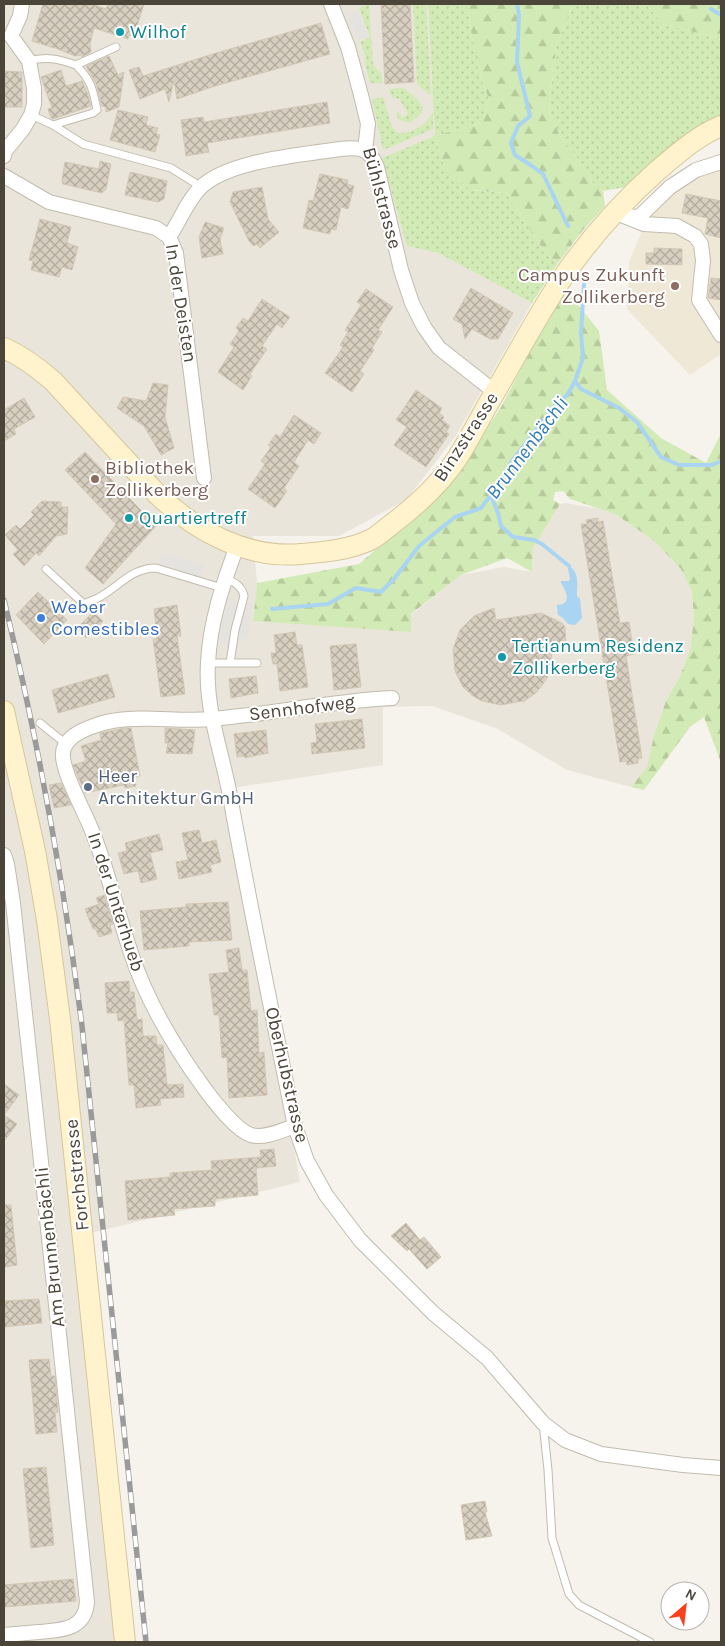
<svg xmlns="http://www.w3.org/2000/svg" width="725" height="1646" font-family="Karla,sans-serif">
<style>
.residential{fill:#eae5da}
.education{fill:#efe8d6}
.grass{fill:url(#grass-dots)}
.forest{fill:url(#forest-firs)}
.parking{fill:#e5e3e0}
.water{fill:#a9d4f2}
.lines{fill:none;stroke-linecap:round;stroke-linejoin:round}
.stream{stroke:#a9d4f2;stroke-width:4}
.building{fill:url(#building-cross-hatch);stroke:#d3c7b4}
.lane-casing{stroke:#c2bbae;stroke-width:9}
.street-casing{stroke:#c2bbae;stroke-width:16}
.secondary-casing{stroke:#d6c79b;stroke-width:22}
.lane{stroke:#fff;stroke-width:7}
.street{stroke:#fff;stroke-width:14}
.secondary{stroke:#fff3cd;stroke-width:20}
.rail-casing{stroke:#9a9a9a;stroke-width:5.5}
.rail{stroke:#fff;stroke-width:4;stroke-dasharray:11;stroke-linecap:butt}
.culture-dot{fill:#0f9aa8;stroke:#fff;stroke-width:2}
.education-dot{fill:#8d6e63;stroke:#fff;stroke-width:2}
.shop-dot{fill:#3f7fe0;stroke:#fff;stroke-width:2}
.service-dot{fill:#5c6f8a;stroke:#fff;stroke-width:2}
.labels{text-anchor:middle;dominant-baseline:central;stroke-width:4;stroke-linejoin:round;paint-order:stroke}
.culture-label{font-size:19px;fill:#0d838f;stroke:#fff;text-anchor:start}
.street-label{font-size:19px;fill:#4b4439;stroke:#fff}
.education-label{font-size:19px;fill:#785e54;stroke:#fff;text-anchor:end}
.shop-label{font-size:19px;fill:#366cbe;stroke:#fff;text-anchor:start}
.service-label{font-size:19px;fill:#4e5e75;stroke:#fff;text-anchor:start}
.water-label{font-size:20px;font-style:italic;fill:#2e7ab2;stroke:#fff}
</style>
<defs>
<pattern id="grass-dots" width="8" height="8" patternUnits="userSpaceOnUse" patternTransform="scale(1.25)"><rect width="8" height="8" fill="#d2eab5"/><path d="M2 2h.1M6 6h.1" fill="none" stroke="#b6ca9c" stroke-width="1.8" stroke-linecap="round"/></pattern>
<pattern id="forest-firs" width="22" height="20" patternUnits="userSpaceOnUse" patternTransform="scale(1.25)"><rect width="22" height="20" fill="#d2eab5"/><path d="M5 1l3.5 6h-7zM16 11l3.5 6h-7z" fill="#b6ca9c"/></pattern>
<pattern id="building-cross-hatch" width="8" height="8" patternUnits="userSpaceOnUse" patternTransform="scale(1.25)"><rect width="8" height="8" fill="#d8cfc1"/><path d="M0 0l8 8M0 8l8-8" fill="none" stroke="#b1aa9e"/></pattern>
</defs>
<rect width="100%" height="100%" fill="#f6f3ec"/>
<path class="residential" d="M4 4H428L435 136 407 246 438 253 532 303 455 437 406 500 339 536H253L257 583 253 621 411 615 461 575 504 567 532 572 533 548 560 504 565 503 601 509 615 514 653 540 681 569 692 591 694 619 690 650 680 676 666 701 654 735 647 767 631 787 567 770 498 729 432 706 383 707V765L232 788 300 1182 79 1236 115 1642H4Z"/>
<path class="education" d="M721 166V354L690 375 627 309 629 262 649 214 676 188 706 171Z"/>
<path class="grass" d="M369 4 373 65 382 74V83H370L364 59 366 58 360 42 370 37 359 8Z
M413 4H426L431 96 417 84Z
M428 4H467L473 44 481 78 489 99 482 123 435 136 444 166 470 190 506 193 546 254 558 263 532 303 438 253 407 246 382 158 435 136Z
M573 4H646L663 24 721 39V118L627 187 603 191 594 185 583 166 560 136 549 110 556 47Z
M404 88 417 99 423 108 421 114 410 123 399 120 396 114 398 111 403 118 408 113 399 99 392 97 389 89Z
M383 97 392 127 398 133C414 133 424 126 433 113V129L383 150 372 99Z"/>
<path class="forest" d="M467 4H573L556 47 549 110 560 136 583 166 594 185 603 191 605 206 583 230 558 263 546 254 506 193 470 190 444 166 435 136 482 123 489 99 481 78 473 44Z
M646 4H721V39L663 24Z
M565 289 599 331 607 390 661 438 706 463 721 433V763L704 717 690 727 644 790 631 787 647 767 654 735 666 701 680 676 690 650 694 619 692 592 681 569 653 540 615 514 570 499 563 491 555 492 553 500 560 504 533 548 532 572 507 558 461 575 411 614V632L253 621 257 583 359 564 410 520 462 467 501 407 545 323Z"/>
<path class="parking" d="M357 11 368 36 358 40 348 16Z
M162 552 205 566 201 577 158 563Z
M229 596 237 604 253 603 248 638 237 641 236 654 219 641Z"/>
<path class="water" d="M569 566C580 573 577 585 577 596L580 599 582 618 575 625 568 624 563 618 558 615 557 607V605C572 605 567 592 561 583V581H569L570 579 568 569Z"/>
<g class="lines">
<path class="stream" d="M517 4 519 15 517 62 530 116 518 126 511 143 515 155 532 166 543 174 568 226
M711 9 721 15
M584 284 581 333 583 358 575 381 581 389 619 408 637 422 661 457 679 465H712L721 461
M491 495 498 513 501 526 513 537 534 540 542 544 569 566
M272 609 328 604 356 588 381 592 394 579 419 546 455 517 481 508 500 483 512 461 553 408 568 394 575 381"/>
</g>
<path class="building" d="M43 4H92L106 9 108 4H144L134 36 129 35 128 39 94 28 90 44 91 52 82 57 81 55 75 56 53 47 54 48 32 41Z
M381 4H410L414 82 385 84Z
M321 23 330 54 215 86 177 99 174 80 169 102 165 89 140 99 129 70 139 67 143 76 216 53Z
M109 56 118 75 124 72 119 107 106 112V107L102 106 96 83 86 66Z
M61 70 66 86 82 81 87 92 91 106 53 119 51 118 48 109 52 108 41 77Z
M4 71 22 72V107H4Z
M327 102 330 123 207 143 209 152 186 156 181 120 203 117 204 122Z
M118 110 148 117 146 125 158 128 156 134 160 135 155 152 110 140Z
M100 161 111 164 106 189 102 193 63 184 62 180 65 162 99 169Z
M130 172 167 181 164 199 158 202 125 195Z
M320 174 348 180 347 184 354 186 348 209 341 207 336 230 331 229 330 234 303 228 309 200 313 201Z
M262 187 268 219 279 232 260 248 257 244 253 246 249 241 230 202 233 192Z
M686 194 721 201V238L705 234 708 218 682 213Z
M40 219 71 227 67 243 78 247 72 270 62 267 59 277 31 270 33 261 29 260Z
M205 222 224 228 220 239 223 254 202 258 199 237Z
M654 248 682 249V265L646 264V253H654Z
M711 278 721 279V300L708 298Z
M471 288 513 313 498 339H490L472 329 465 339 462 324 453 319Z
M366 289 393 307 378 330 382 332 372 348 374 350 360 371 364 374 352 392 325 373 343 347 340 345 348 332 345 330 361 305 357 302Z
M262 299 290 317 282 328 277 324 262 346 267 349 250 374 252 376 243 390 218 372 234 347 230 344 239 331 236 328 243 318 248 321Z
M153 383 168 385 165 417 174 448 161 455 144 426 117 408 123 397 146 401Z
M416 390 442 408 439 413 444 417 442 420 450 426 446 432 449 434 426 467 394 445 407 427 396 420Z
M24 398 35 417 14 429 16 434 4 441V410Z
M294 415 321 433 314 444 308 440 294 462 299 466 284 488 287 491 275 508 248 489 265 464 261 461 271 447 268 445 276 434 280 437Z
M85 452 156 526 103 584 85 568 116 524 65 470Z
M42 501 61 502V507H68L67 534 56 536 39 556 36 553 24 566 13 554 18 550 5 535 16 525 20 529 34 515 31 512Z
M598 518V522L603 521 620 623 629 622 634 654 626 656 642 758 638 759V763L627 765 626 761 620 762 581 524H587L586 520Z
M38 592 67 620 44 644 16 615Z
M177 605 181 636H177L185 694 161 697 153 639H157L154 609Z
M494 608 496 620 541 613 562 623 565 627 566 645 552 647 551 663 547 678 537 692 523 702 522 701 501 705 482 701 473 696 463 687 455 671 453 649 460 630 474 616Z
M93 612 103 621 86 638 77 628Z
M295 632 297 645H302L308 687 280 691 277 664H273L271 653H276L274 635Z
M356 644 361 687 334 690 330 646Z
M108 674 115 697 58 713 52 690Z
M256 676 258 693 231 698 229 679Z
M362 719 365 748 312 754 311 743 317 742 315 724Z
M125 728H131L140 776 134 778 136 786 125 788 124 785 85 793 73 765 86 761 81 746 101 740 100 733Z
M165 728 195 730 192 754 166 753 168 743H165Z
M266 730 268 753 245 758 244 756 237 757 234 734Z
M61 783 71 805 54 808 49 785Z
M199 830 202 843 216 840 221 862 210 865 212 872 179 879 176 862 188 860 182 833Z
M159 834 163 850 150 853 157 879 141 883 138 871 124 874 118 853 127 851 125 843Z
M104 895 113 924 110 925 112 933 99 937 95 928 93 929 85 909 99 904 96 898Z
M228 902 232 940 189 942V946L144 950 140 911 186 907V904Z
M239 948 242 970H247L251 1011 257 1010 259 1053 264 1052 267 1095 229 1098 227 1057 222 1058 219 1015H214L209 974 229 972 226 950Z
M129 981 130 992H134L137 1020 142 1019 143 1036H156L157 1045H163L167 1085 183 1084 184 1097 160 1099 161 1105 136 1108 134 1085H129L124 1020 118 1021 117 1013H107L105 983Z
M4 1084 19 1095 4 1115 17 1124 4 1141Z
M274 1149 276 1166 256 1168 258 1195 215 1199V1206L173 1209 175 1215 128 1220 125 1181 170 1177V1173L212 1170 211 1161 261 1157 260 1150Z
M4 1205H11L17 1265 4 1267Z
M406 1223 420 1240 424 1237 441 1257 427 1269 409 1249 407 1251 391 1236Z
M39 1299 42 1323 4 1327V1301Z
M49 1359 51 1376H55L58 1412 55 1413 57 1432 36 1434 29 1360Z
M46 1467 54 1545 31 1548 23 1469Z
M485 1501 487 1512H485L492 1536 466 1540 461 1505Z
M73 1579 76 1601 4 1607V1585Z"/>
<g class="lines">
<defs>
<path id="lane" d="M29 61C46 56 59 59 76 65L116 47
M31 115 53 125 83 144 171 168 195 183 199 188
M53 125 93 113 97 110C93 89 91 80 76 65
M46 569 84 604C90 601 98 599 103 595 121 584 133 568 156 568L222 588
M225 578C234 582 242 586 244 596L235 630 230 663
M208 663H257
M40 723 66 744
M543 1423 548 1470 552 1538 569 1594 579 1605 650 1642"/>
<path id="street" d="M331 4 348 47 361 95 368 124 365 150
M11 36 20 16 22 4
M4 156 5 151 23 129 31 115 34 104V88L29 61 11 36
M4 176 49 202 156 228 169 237
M624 216 644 224 677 226 695 236 701 244 703 261 699 300 721 335
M625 216 639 217 670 187 696 170 721 162
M169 237C180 221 187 201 200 188 228 160 302 155 340 149 359 147 369 147 377 167L401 270 412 303 424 327 439 348 495 392
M169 237 176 253 204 478
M237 546C223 584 210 621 208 663 205 709 222 752 230 796 250 907 273 1017 295 1126L307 1161 326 1195 360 1240 433 1313 487 1358 543 1423 565 1440 601 1454 683 1465 721 1468
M4 855 7 864 13 903 40 1152 87 1602C85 1630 61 1630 39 1632 27 1633 16 1634 4 1635
M295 1126C283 1130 264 1139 251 1135 236 1130 217 1105 207 1092 176 1050 149 1006 132 956 117 913 108 868 90 826 83 809 61 769 63 753 63 747 67 742 71 738 80 730 100 723 112 721 144 715 179 722 211 719 272 714 331 701 392 698"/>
<path id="secondary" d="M4 348C22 356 38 368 53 381L157 494C195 531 247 559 301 554 324 552 349 550 370 540 378 536 385 529 392 524 417 505 441 483 458 457 470 438 480 418 491 399 515 358 537 316 563 277 590 238 622 202 657 171 677 154 697 136 721 126
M4 711 35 851 47 920 60 1019 125 1642"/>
</defs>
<use href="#lane" class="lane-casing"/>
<use href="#street" class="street-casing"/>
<use href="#secondary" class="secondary-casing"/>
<use href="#lane" class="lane"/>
<use href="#street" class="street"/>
<use href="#secondary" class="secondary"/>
<defs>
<path id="rail" d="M4 600C38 741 64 883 82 1026L146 1642"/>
</defs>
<use href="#rail" class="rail-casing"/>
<use href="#rail" class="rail"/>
</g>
<g class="culture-dot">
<circle cx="120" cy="32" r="5"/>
<circle cx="129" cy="518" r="5"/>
<circle cx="502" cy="657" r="5"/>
</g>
<g class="education-dot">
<circle cx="675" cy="286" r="5"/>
<circle cx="95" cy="479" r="5"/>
</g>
<circle class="shop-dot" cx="41" cy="618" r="5"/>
<circle class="service-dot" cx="88" cy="787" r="5"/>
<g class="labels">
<g class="culture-label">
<text x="130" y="32">Wilhof</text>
<text x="139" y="518">Quartiertreff</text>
<text x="512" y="646">Tertianum Residenz<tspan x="512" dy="22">Zollikerberg</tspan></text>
</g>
<g class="street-label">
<text transform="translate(382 198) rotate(75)">Bühlstrasse</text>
<text transform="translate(181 303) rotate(81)">In der Deisten</text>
<text transform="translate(466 437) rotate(-57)">Binzstrasse</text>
<text transform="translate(302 708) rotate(-7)">Sennhofweg</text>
<text transform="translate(116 902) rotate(72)">In der Unterhueb</text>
<text transform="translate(287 1075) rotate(77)">Oberhubstrasse</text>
<text transform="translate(77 1175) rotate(-96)">Forchstrasse</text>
<text transform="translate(50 1247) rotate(-96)">Am Brunnenbächli</text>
</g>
<g class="education-label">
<text x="665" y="275">Campus Zukunft<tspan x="665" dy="22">Zollikerberg</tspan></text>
<text x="105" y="468" text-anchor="start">Bibliothek<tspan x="105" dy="22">Zollikerberg</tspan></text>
</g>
<g class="shop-label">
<text x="51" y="607">Weber<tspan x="51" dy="22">Comestibles</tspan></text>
</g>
<g class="service-label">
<text x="98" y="776">Heer<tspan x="98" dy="22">Architektur GmbH</tspan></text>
</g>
<g class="water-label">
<text transform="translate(527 448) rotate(-53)">Brunnenbächli</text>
</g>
</g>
<rect width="725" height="1646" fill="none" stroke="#4b4439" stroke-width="10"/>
<g transform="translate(685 1606) rotate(28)"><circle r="24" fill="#ffffff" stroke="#b7b4b0"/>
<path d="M0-4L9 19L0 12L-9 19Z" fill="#fc3f1d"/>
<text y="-8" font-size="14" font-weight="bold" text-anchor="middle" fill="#4b4439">N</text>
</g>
</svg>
